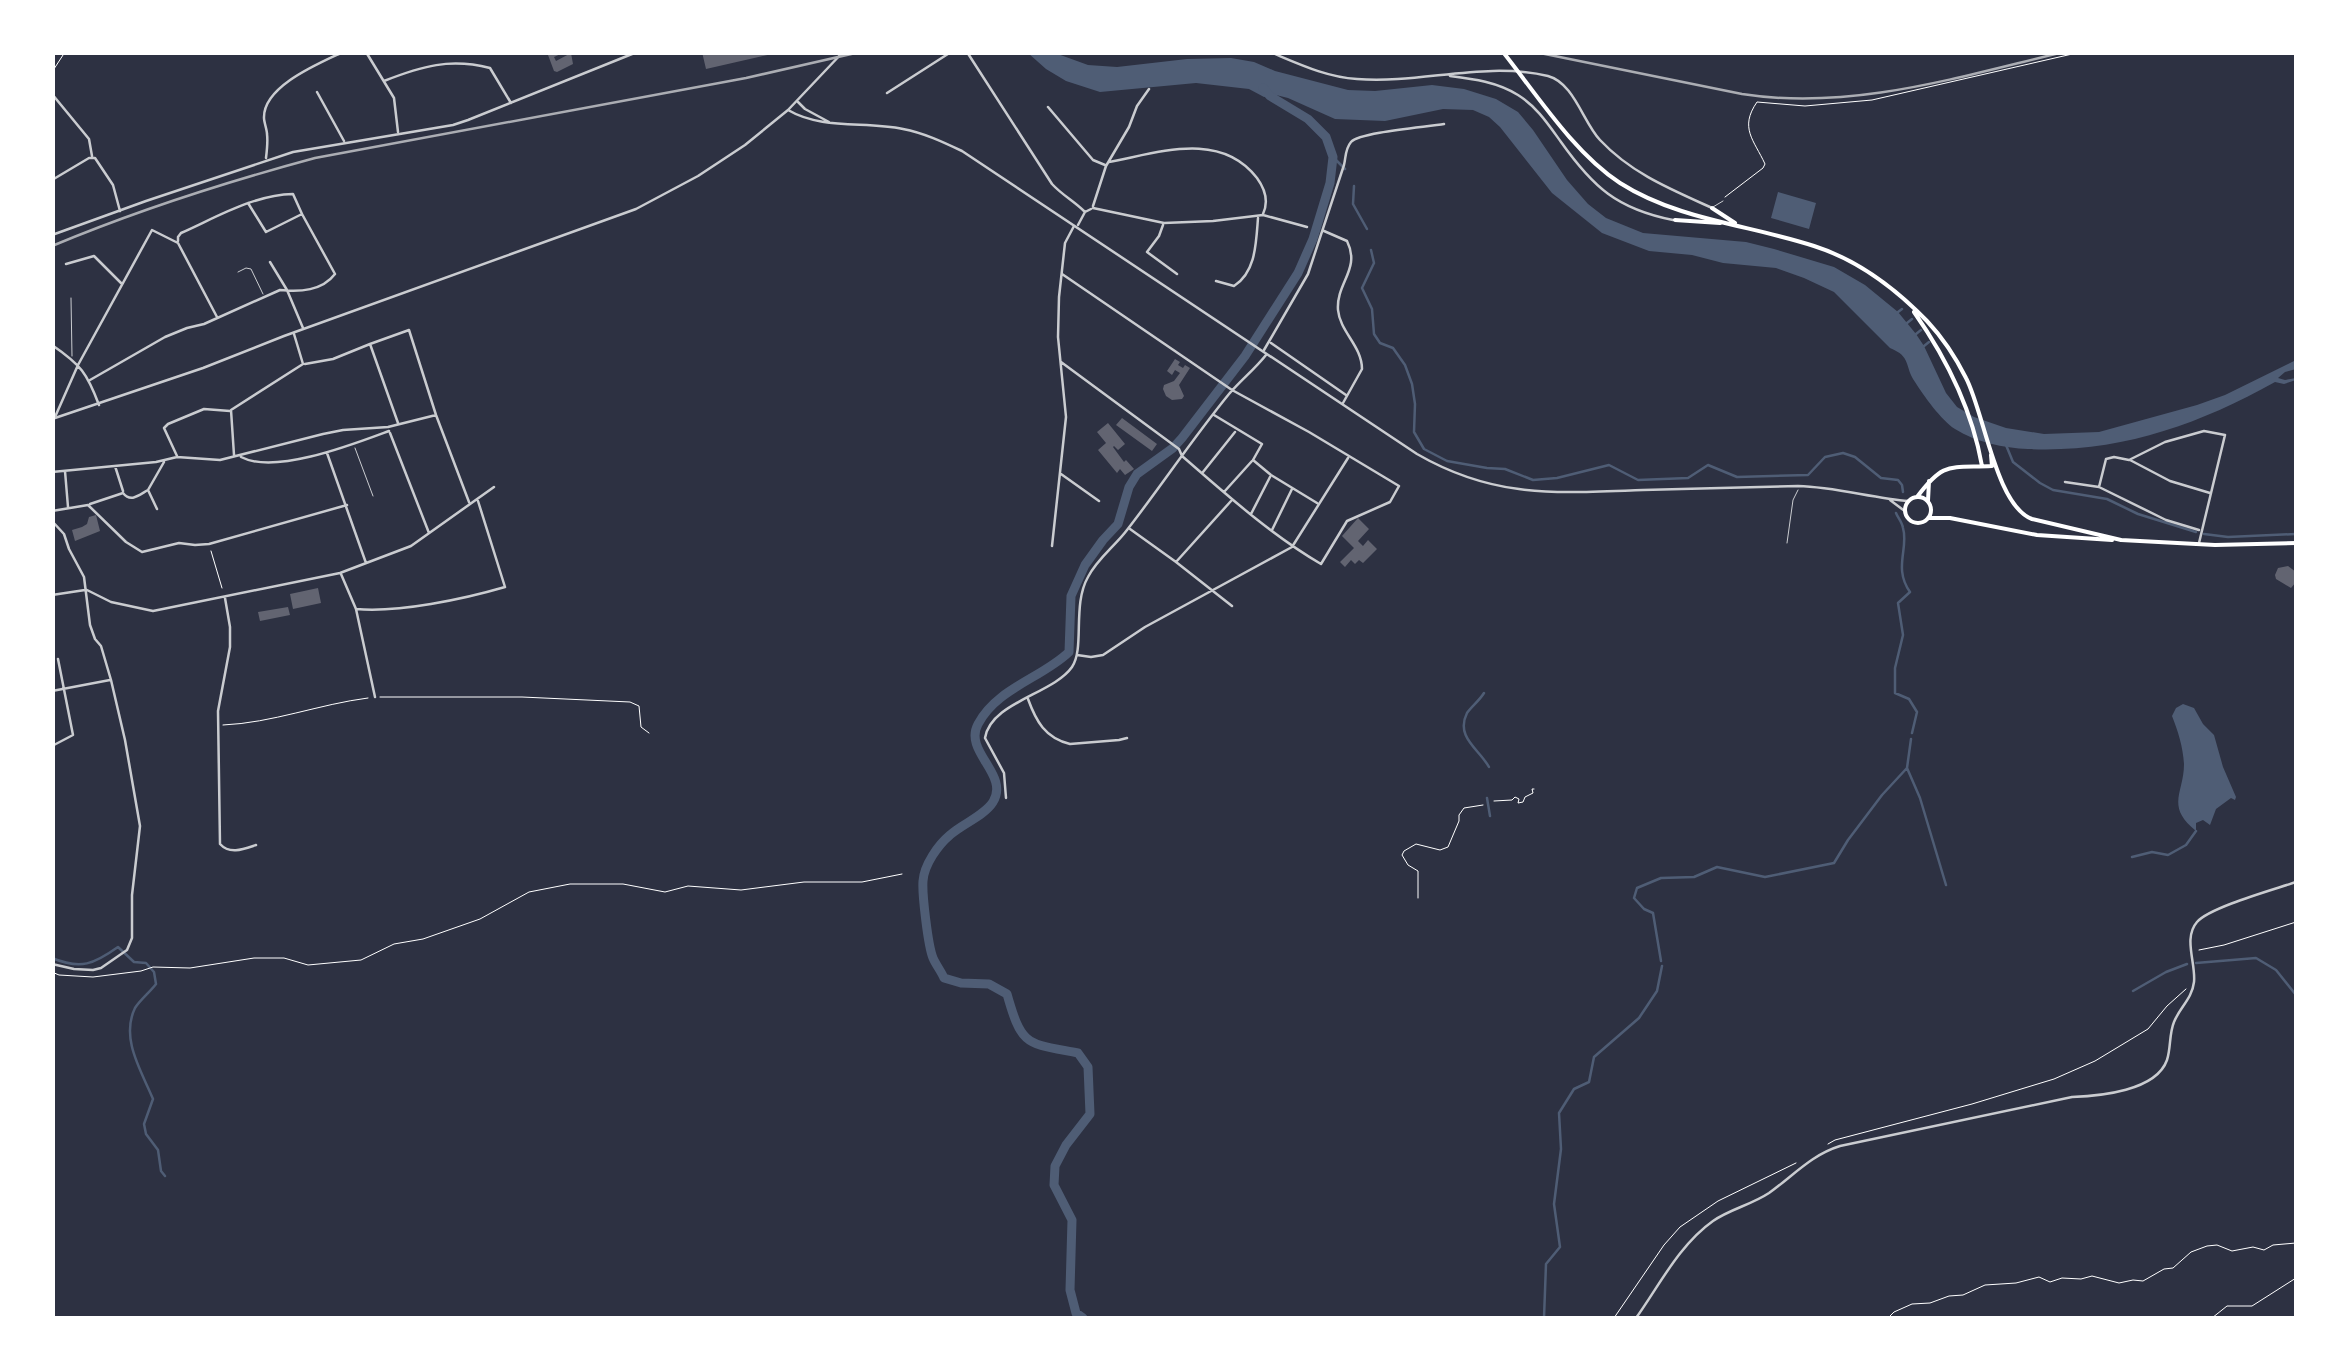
<svg xmlns="http://www.w3.org/2000/svg" width="2349" height="1371" font-family="Barlow,sans-serif">
<style>
.water{fill:#4f5d75}
.lines{fill:none;stroke-linecap:round;stroke-linejoin:round}
.stream{stroke:#4f5d75;stroke-width:2.5}
.river{stroke:#4f5d75;stroke-width:9}
.building{fill:#626471}
.path{stroke:#fff;stroke-width:1}
.service{stroke:#caccd0;stroke-width:1}
.minor{stroke:#caccd0;stroke-width:2.5}
.tertiary{stroke:#caccd0;stroke-width:2.5}
.primary{stroke:#fff;stroke-width:4}
.rail{stroke:#abadb3;stroke-width:2.5}
</style>
<rect width="100%" height="100%" fill="#2d3142"/>
<path class="water" d="M1028 53H1055L1088 65 1117 67 1187 59 1231 58 1254 62 1275 71 1348 90 1375 91 1432 85 1464 89 1496 99 1518 112 1533 130 1567 180 1588 204 1606 218 1643 233 1746 242 1774 249 1834 267 1865 285 1898 312 1916 334 1924 346 1946 393 1957 407 1974 417 2006 428 2044 434 2099 432 2197 405 2225 395 2296 360V369L2285 372 2278 378 2285 380 2296 378V380L2284 384 2275 382C2196 426 2118 453 2028 449 2004 448 1975 442 1955 429 1941 420 1924 396 1915 382 1904 366 1912 357 1890 348L1834 292 1804 278 1776 268 1723 263 1692 255 1649 251 1602 233 1552 193 1500 127 1489 117 1473 110 1443 109 1385 121 1335 119 1288 98 1276 95 1264 97 1249 89 1196 83 1100 92 1066 81 1046 69Z
M1778 192 1816 203 1809 229 1771 218Z
M2183 704 2194 708 2203 724 2214 735 2223 767 2236 797 2235 800 2231 798 2216 809 2210 825 2203 820 2196 823V831C2165 806 2184 793 2184 764 2183 747 2178 731 2172 716L2176 708Z"/>
<g class="lines">
<path class="stream" d="M1333 157 1345 169
M1354 186 1353 204 1367 229
M1371 250 1374 263 1362 288 1372 309 1374 334 1380 343 1393 348 1405 365 1412 384 1415 404 1414 432 1424 449 1447 461 1487 468 1505 469 1533 480 1557 478 1609 465 1638 480 1688 478 1708 465 1737 477 1808 475 1825 457 1843 453 1855 457 1881 478 1898 480 1902 485 1903 492
M1898 312 1902 309
M1907 323 1912 319
M1916 334 1921 330
M1924 346 1929 342
M2006 445 2013 462 2040 483 2053 490 2107 499 2138 514 2196 532
M1896 513C1898 518 1902 522 1903 528 1909 548 1893 568 1910 592L1898 603 1903 635 1895 668V693L1909 699 1917 712 1912 733
M2204 534 2228 537 2296 534
M1484 693C1479 701 1472 706 1467 713 1455 737 1479 749 1489 767
M1907 768 1920 798 1946 885
M1487 798 1490 816
M2132 857 2152 852 2168 855 2186 845 2196 831
M52 958C81 970 94 964 118 947L134 962 146 963 154 972 156 984C150 992 140 1000 135 1008 120 1039 142 1072 153 1099L144 1124 146 1134 158 1150 161 1171 165 1176
M1661 961 1653 913 1644 909 1634 898 1637 888 1661 878 1694 877 1717 867 1765 877 1834 863 1848 840 1882 795 1907 768 1911 739
M2196 963 2256 958 2276 970 2296 995
M2133 991 2166 972 2187 964
M1544 1318 1546 1264 1560 1247 1554 1204 1561 1149 1559 1113 1574 1089 1589 1082 1594 1057 1639 1018 1657 991 1662 966"/>
<path class="river" d="M1083 1318 1076 1313 1070 1290 1072 1220 1054 1185 1055 1166 1066 1145 1090 1114 1088 1067 1078 1053C1026 1043 1022 1047 1007 994L989 984 961 983 944 978C941 971 936 965 933 958 928 946 922 894 923 881 924 865 938 845 950 835 962 824 984 816 993 802 1010 774 963 752 978 724 997 688 1042 678 1069 652L1071 596 1085 565 1103 540 1118 524 1129 487 1137 474 1173 448 1182 438 1245 356 1298 273 1313 239 1330 183 1333 157 1326 137 1308 119 1270 96 1263 88"/>
</g>
<path class="building" d="M553 52H565L554 57 556 61 571 53 573 64 557 72 554 71 548 55Z
M702 52H772V54L706 69Z
M1175 359 1180 362 1178 365 1183 368 1185 365 1190 368 1179 385 1184 396 1182 399 1172 400 1166 396 1163 389 1164 385 1174 381 1180 373 1175 370 1172 375 1167 371Z
M1122 418 1157 444 1152 451 1116 425Z
M1108 423 1125 444 1118 450 1114 446 1113 447 1124 462 1126 460 1134 469 1125 475 1120 469 1117 473 1098 450 1106 443 1097 432Z
M96 515 100 531 75 541 72 530 82 527 87 524 89 517Z
M1358 518 1369 529 1358 541 1363 546 1368 540 1377 549 1363 563 1359 560 1355 564 1351 560 1345 567 1340 562 1354 548 1342 536Z
M2288 566 2296 572V582L2291 588 2276 579 2275 575 2278 568Z
M318 588 321 603 293 609 290 594Z
M288 607 290 615 260 621 258 612Z"/>
<g class="lines">
<path class="path" d="M52 72 65 52
M1725 197 1763 168 1765 164C1754 140 1739 128 1757 102L1805 106 1872 100 2081 52
M211 551 222 588
M380 697H522L630 702 639 706 641 727 649 733
M223 725C272 723 320 704 368 698
M1494 801 1512 800 1515 797 1519 799 1518 803 1523 802 1525 797 1533 793 1532 789H1534
M1418 898V871L1408 865 1402 855 1404 851 1416 844 1440 850 1448 847 1459 821V815L1464 808 1483 805
M2199 950 2224 945 2296 922
M52 972 59 975 93 977 141 971 153 967 190 968 254 958H284L308 965 361 960 394 944 423 939 480 919 529 892 570 884H623L665 892 688 886 741 890 804 882H862L902 874
M1828 1144 1835 1140 1972 1104 2054 1079 2095 1061 2148 1029 2167 1006 2186 989
M1614 1318 1664 1245 1680 1227 1718 1201 1796 1163
M1888 1318 1894 1312 1912 1304 1930 1303 1949 1296 1963 1295 1985 1285 2016 1283 2039 1277 2050 1282 2062 1278 2081 1279 2092 1276 2119 1283 2133 1280 2143 1281 2164 1269 2173 1268 2191 1252 2207 1246 2217 1245 2232 1251 2253 1247 2264 1250 2273 1245 2296 1243
M2212 1318 2227 1306H2252L2296 1278"/>
<path class="service" d="M1713 207 1723 201
M238 272 246 268 251 269 263 294
M71 298 72 356
M355 448 373 496
M1787 543 1793 500 1798 490"/>
<path class="minor" d="M366 52 394 98 398 132
M967 52 1052 184C1062 195 1074 201 1085 212
M1270 52C1299 64 1326 77 1357 79 1421 84 1484 61 1548 76 1574 83 1583 122 1600 140 1631 173 1670 189 1710 207
M1450 76C1474 79 1497 82 1518 95 1537 107 1548 124 1561 142 1593 187 1617 209 1673 220
M384 81C422 66 450 58 490 68L511 103
M317 92 344 141
M887 93 951 52
M52 94 89 139 92 156
M1048 107 1093 160 1105 165
M266 158C267 150 268 142 267 134 267 130 264 122 264 118 263 86 320 63 343 52
M1109 162C1158 153 1220 130 1257 178 1265 189 1269 201 1263 214
M52 180 89 158H95L113 185 120 211
M1093 206 1106 166 1129 127 1137 106 1149 89
M1093 208 1164 223 1213 221 1263 215 1307 227
M1078 225 1085 212 1091 209
M1163 225 1159 236 1147 252 1177 274
M1324 231 1347 241C1361 269 1336 283 1338 310 1340 332 1362 346 1362 369L1343 403
M52 235 146 201 293 152 453 125 468 120 637 52
M178 241V237L181 233C217 217 253 195 293 194L302 214
M270 262 287 290 303 328
M66 264 94 256 121 283
M1216 281 1234 286C1256 272 1256 243 1258 218
M1271 343 1346 395
M370 344 409 330 436 415 469 502
M52 345C81 365 87 373 99 405
M1264 350 1308 274 1344 165C1346 157 1345 149 1351 142 1360 132 1428 127 1444 124
M1061 362 1179 449 1182 456C1227 495 1270 534 1321 564L1347 521 1390 502 1399 486 1309 432 1232 390 1062 274
M305 364 333 359 370 344 398 423
M90 380 165 337 187 328 204 324 280 290C300 292 322 291 335 274L302 214 266 232 248 203
M1214 415 1262 444 1253 460 1271 475 1317 503
M55 417 78 365 152 230 178 243 217 317
M390 433 429 533
M327 453 366 563
M234 455 231 410 303 364 294 334
M177 456 164 428 168 424 204 409 230 411
M241 457C275 475 354 444 389 431
M2130 460 2170 481 2210 493
M115 466 123 491
M65 471 68 507
M52 472 156 462 177 457 220 460 323 434 343 430 388 427 436 415
M1203 472 1235 432
M1061 474 1099 501
M2065 482 2099 487 2166 520 2199 530
M2099 487 2106 459 2114 457 2129 460 2165 442 2204 431 2225 435 2199 543
M1224 492 1252 461
M90 504 123 493C131 503 139 495 148 490
M157 509 148 490 164 462
M52 511 88 505 126 542 142 552 179 543 195 545 209 544 347 505
M1251 514 1270 477
M52 521 64 534 69 549 84 577 90 625 95 639 101 646 111 680 125 740 140 826 132 895V938L127 950 101 968 93 970 74 969 52 964
M1130 529 1176 562 1232 606
M1272 530 1292 489
M1052 546 1066 417 1058 337 1059 297 1065 243 1074 226
M1176 562 1231 501
M341 574 356 609 375 697
M87 590 111 602 153 611 340 573 411 546 494 487
M52 595 85 590
M225 598 230 627V647L218 711 220 844C230 855 244 849 256 845
M356 609C398 613 464 599 505 587L478 501
M1077 655 1091 657 1103 655 1145 627 1292 547 1348 458
M52 691 110 680
M1028 699C1036 721 1045 738 1070 744L1119 740 1127 738
M52 746 73 735 58 659
M1006 798 1004 773 985 738C991 702 1053 694 1072 667 1085 648 1072 605 1088 577 1097 559 1115 546 1127 530 1162 485 1193 438 1229 394 1241 380 1255 369 1266 355
M1636 1318C1659 1286 1679 1245 1713 1221 1730 1209 1751 1205 1769 1193 1793 1176 1811 1155 1840 1146L2072 1097C2100 1096 2156 1091 2167 1060 2171 1048 2169 1034 2174 1022 2180 1007 2192 999 2194 982 2196 963 2183 938 2197 922 2210 907 2276 889 2296 882"/>
<path class="tertiary" d="M798 102 805 109 829 122
M788 110C822 130 865 121 903 129 924 133 943 142 962 151L1417 454C1495 499 1556 493 1643 490 1695 489 1746 487 1798 486 1836 487 1872 498 1909 501
M52 419 203 368 284 336 636 209 698 176 745 145 788 110 843 52
M1890 500 1906 512"/>
<path class="primary" d="M1503 52C1537 95 1574 153 1620 183 1678 220 1750 225 1814 246 1858 260 1896 289 1927 321 1942 337 1956 358 1966 378 1984 412 1996 506 2032 519L2121 540
M1712 208 1735 223
M1675 220 1720 223
M1914 312C1947 359 1972 409 1982 466
M1917 497C1944 461 1949 468 1992 466L1991 455
M1905 510a13 13 0 1 1 26 0a13 13 0 1 1-26 0Z
M1928 501 1929 481
M1928 518H1950L2037 535 2112 540
M2121 540 2215 545 2296 543"/>
<path class="rail" d="M1535 52 1742 94C1851 111 1958 77 2064 52
M52 246C138 210 226 182 315 158L746 78 860 52"/>
</g>
<rect width="2349" height="1371" fill="none" stroke="#ffffff" stroke-width="110"/>
</svg>
